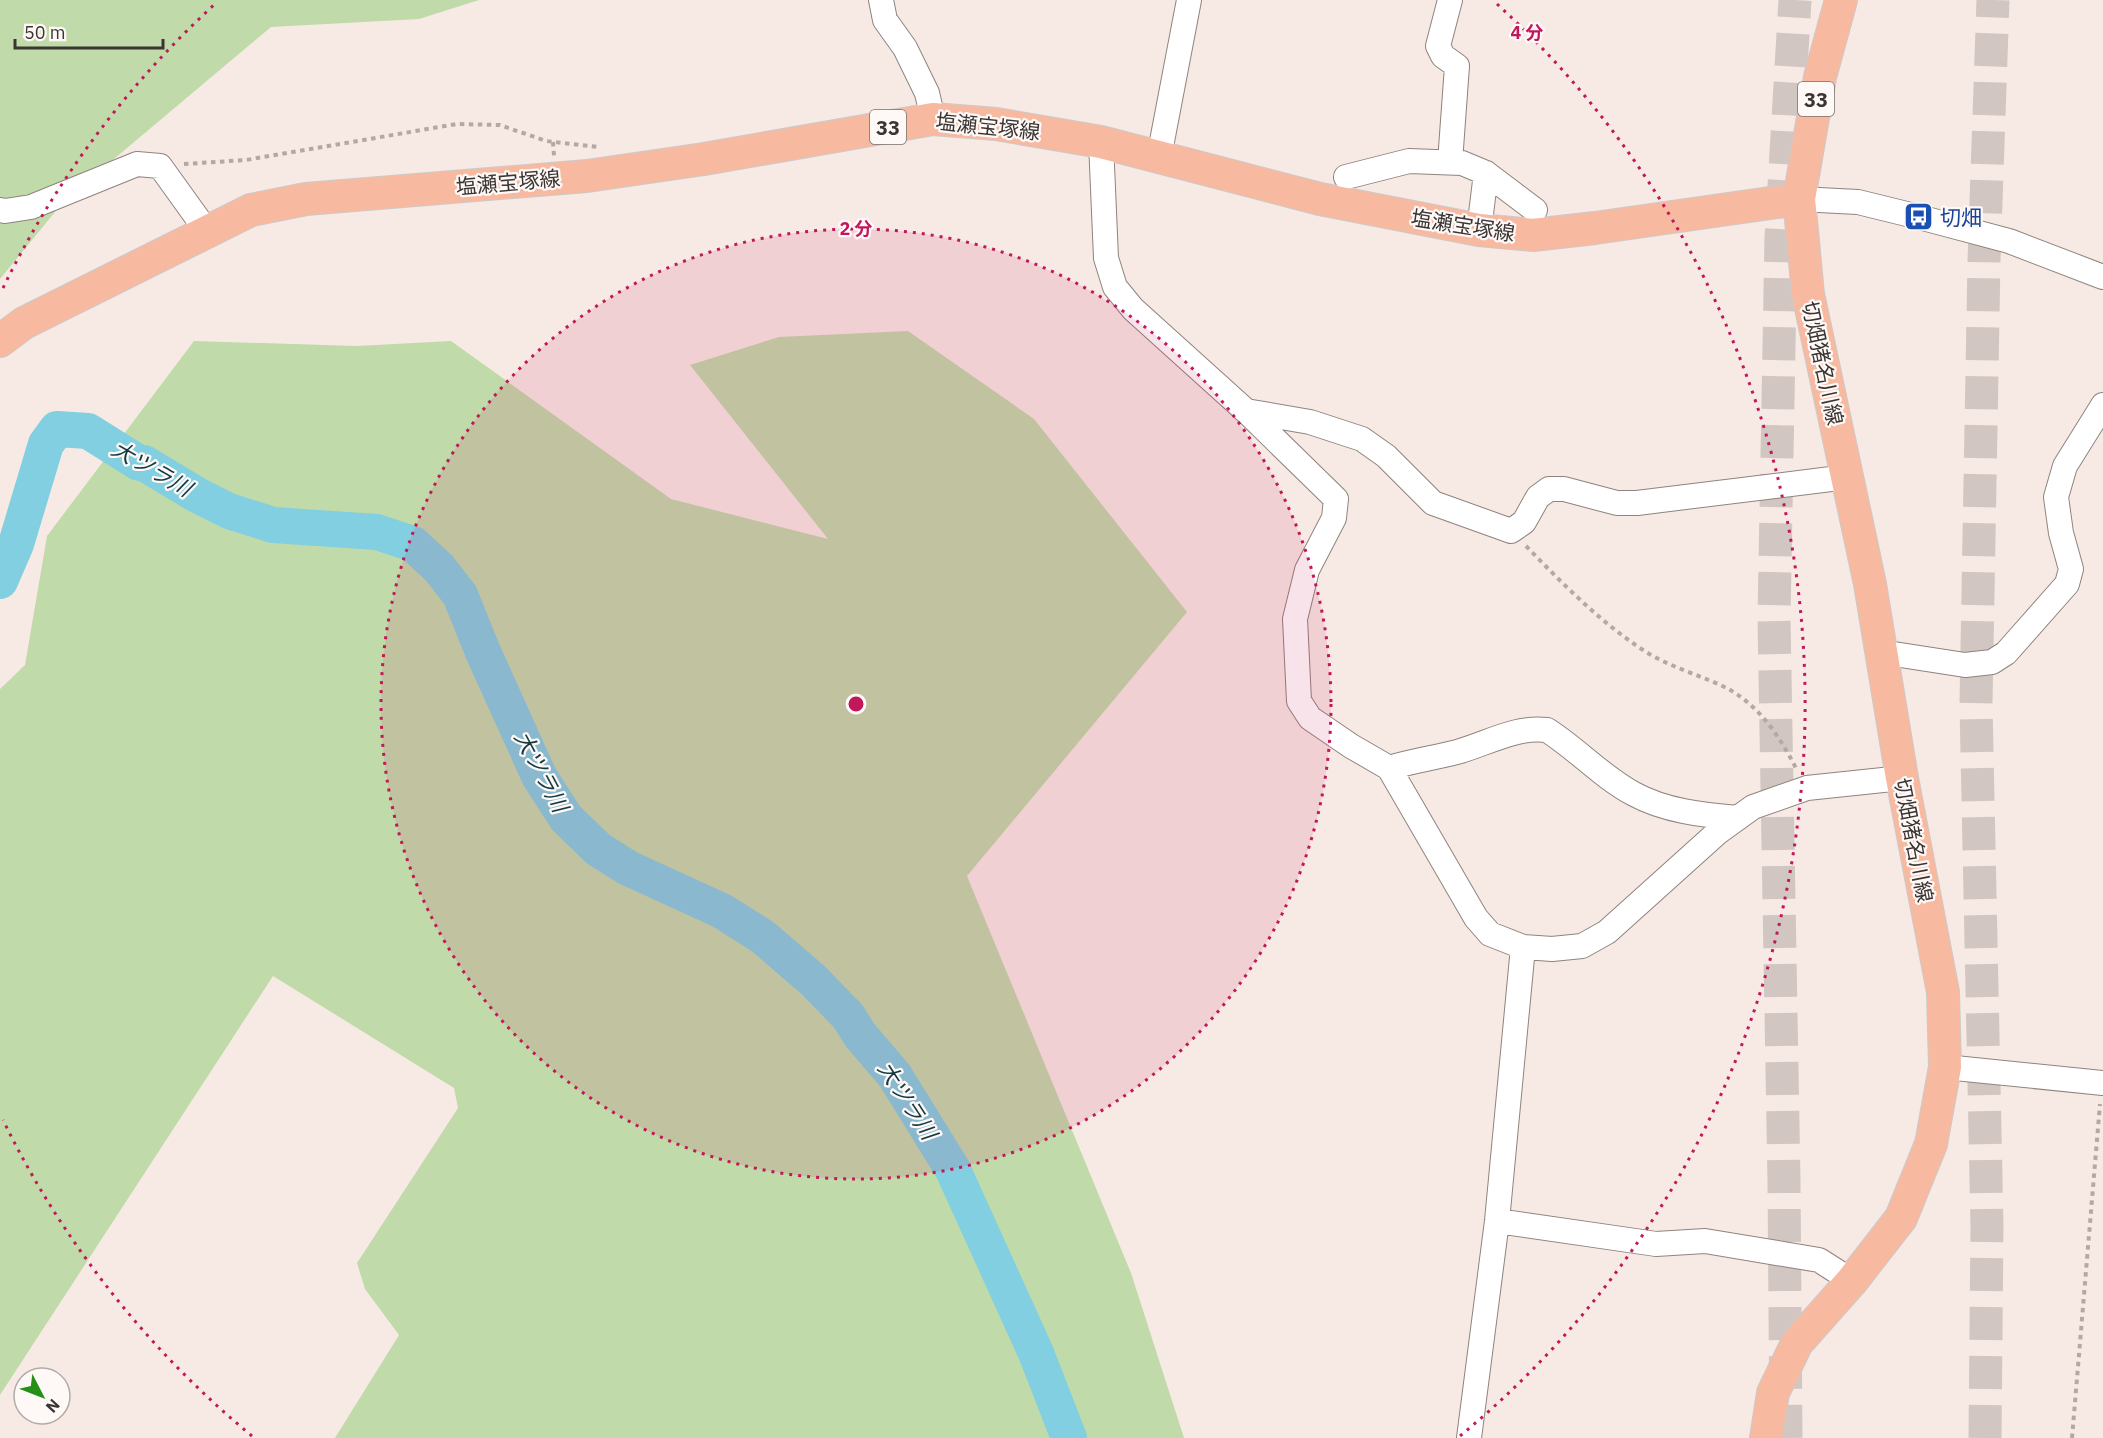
<svg xmlns="http://www.w3.org/2000/svg" width="2103" height="1438" font-family="'IBM Plex Sans','Noto Sans JP',sans-serif">
<style>
.green{fill:#c1daa9}
.lines{fill:none;stroke-linecap:round;stroke-linejoin:round}
.river{stroke:#81cfe0;stroke-width:36}
.highway-tunnel{stroke:#d1c6c1;stroke-width:33;stroke-dasharray:33 16;stroke-linecap:butt}
.minor-casing{stroke:#8f837e;stroke-width:26}
.major-casing{stroke:#cccaca;stroke-width:34}
.path{stroke:#b3a9a4;stroke-width:4;stroke-dasharray:4.5 4.5;stroke-linecap:butt}
.minor{stroke:#fff;stroke-width:24}
.major{stroke:#f8b9a1;stroke-width:32}
.ring{fill:none;stroke:#c2185b;stroke-width:3;stroke-dasharray:3 6}
.labels{text-anchor:middle;dominant-baseline:central;stroke-width:4.5;stroke-linejoin:round;paint-order:stroke}
.shield{fill:#fef9f7;stroke:#75706e;stroke-width:1.5}
.shield-label{font-size:20px;font-weight:bold;fill:#3a3533}
.street-label{font-size:21px;fill:#3a3533;stroke:#fef9f7}
.transit-label{font-size:21px;fill:#164399;stroke:#fef9f7;text-anchor:start}
.water-label{font-size:22px;font-style:italic;fill:#143a41;stroke:#fef9f7}
.centre{fill:#c2185b;stroke:#fef9f7;stroke-width:3}
.ring-label{font-size:18px;text-anchor:middle;font-weight:bold;fill:#c2185b;stroke:#fef9f7;stroke-width:4.5;stroke-linejoin:round;paint-order:stroke}
</style>
<rect width="100%" height="100%" fill="#f7eae4"/>
<path class="green" d="M0 0H479L419 19 271 27 64 201 0 279Z
M908 331 1034 419 1187 612 967 876 1131 1273 1184 1438H335L399 1335 365 1289 357 1263 458 1108 454 1088 273 976 0 1395V689L25 665 47 536 194 341 357 346 451 341 671 499 828 539 690 365 779 337Z"/>
<g class="lines">
<path class="river" d="M0 581 16 544 46 444 57 429 88 431 139 463H144L197 495 229 511 273 525 377 532 413 544 439 568 460 595 483 652 539 776 566 818 598 849 628 868 722 911 763 937 813 980 848 1016 860 1035 895 1076 953 1170 1036 1353 1069 1438"/>
<path class="highway-tunnel" d="M1786 1438 1784 1182 1774 618 1781 237 1795 0
M1985 1438 1987 1226 1976 704 1984 260 1993 0"/>
<defs>
<path id="minor" d="M881 0 885 20 905 48 927 93 933 119
M1101 142 1106 258 1115 287 1133 309 1246 411 1336 499 1334 518 1307 570 1295 619 1299 701 1310 718 1351 746 1389 768 1476 918 1490 934 1523 947 1552 949 1582 946 1607 932 1717 833 1753 807 1807 788 1902 778
M1159 157 1189 0
M1450 162 1457 66 1443 56 1438 46 1450 0
M1346 177 1409 161 1462 163 1486 173 1535 210
M1799 199 1858 202 1919 217 2009 241 2103 277
M0 210 5 211 31 207 137 164 160 166 206 230
M1479 230 1486 173
M1246 411 1310 422 1362 439 1386 456 1433 503 1511 531 1524 522 1538 497 1549 489H1564L1617 503H1637L1847 477
M1881 652 1965 665 1992 662 2006 653 2067 584 2071 569 2061 533 2056 497 2065 466 2103 405
M1389 768C1412 761 1434 758 1457 752 1486 744 1516 726 1547 730 1577 749 1602 777 1634 794 1665 811 1703 815 1738 818
M1945 1067 2103 1083
M1497 1221 1656 1244 1705 1241 1819 1260 1852 1281
M1469 1438 1497 1221 1523 947"/>
<path id="major" d="M0 341 24 323 251 210 306 199 587 176 704 159 933 119 996 124 1101 142 1320 199 1479 230 1533 235 1595 228 1799 199
M1766 1438 1773 1393 1797 1343 1852 1281 1901 1218 1931 1144 1945 1067 1943 992 1902 778 1870 584 1808 294 1799 199 1820 77 1841 0"/>
</defs>
<use href="#minor" class="minor-casing"/>
<use href="#major" class="major-casing"/>
<path class="path" d="M553 142 554 156
M184 164 246 160 457 124 500 125 546 141 599 147
M1526 546C1562 583 1599 621 1643 650 1666 665 1693 673 1718 684 1756 700 1779 735 1797 770
M2072 1438 2100 1104"/>
<use href="#minor" class="minor"/>
<use href="#major" class="major"/>
</g>
<circle cx="856" cy="704" r="475" fill="#c2185b" fill-opacity=".12"/>
<g class="ring">
<circle cx="856" cy="704" r="475"/>
<path d="M252 1436A949 949 0 0 1 3 1120M3 288A949 949 0 0 1 215 4M1497 4A949 949 0 0 1 1460 1436"/>
</g>
<defs>
<symbol id="bus-square" viewBox="-11 -11 22 22"><rect x="-9" y="-9" width="18" height="18" rx="4" fill="#1a4fb4" stroke="#fef9f7"/><path d="M-5-6H5V4H4V6H2V4H-2V6H-4V4H-5ZM-3.5-4V0h7V-4ZM-3.5 1.2v1.5H-2V1.2ZM2 1.2v1.5H3.5V1.2Z" fill="#fff"/></symbol>
</defs>
<g fill-rule="evenodd">
<use href="#bus-square" x="1902" y="200" width="33" height="33"/>
</g>
<g class="labels">
<g class="shield">
<rect x="1798" y="82" width="36" height="34" rx="4.5"/>
<rect x="870" y="110" width="36" height="34" rx="4.5"/>
</g>
<g class="shield-label">
<text x="1816" y="99">33</text>
<text x="888" y="127">33</text>
</g>
<g class="street-label">
<text transform="translate(988 126) rotate(6)">塩瀬宝塚線</text>
<text transform="translate(508 182) rotate(-5)">塩瀬宝塚線</text>
<text transform="translate(1463 225) rotate(9)">塩瀬宝塚線</text>
<text transform="translate(1823 363) rotate(78)">切畑猪名川線</text>
<text transform="translate(1914 840) rotate(79)">切畑猪名川線</text>
</g>
<g class="transit-label">
<text x="1940" y="217">切畑</text>
</g>
<g class="water-label">
<text transform="translate(152 468) rotate(30)">大ツラ川</text>
<text transform="translate(542 771) rotate(62)">大ツラ川</text>
<text transform="translate(908 1100) rotate(57)">大ツラ川</text>
</g>
</g>
<circle cx="856" cy="704" r="9" class="centre"/>
<g class="ring-label">
<text x="1527" y="39">4 分</text>
<text x="856" y="235">2 分</text>
</g>
<g transform="translate(42 1396) rotate(132)"><circle r="28" fill="#fef9f7" stroke="#b0aba9" stroke-width="1.5"/>
<path d="M0-4.5L10 22L0 15L-10 22Z" fill="#249015"/>
<text y="-9" font-size="16" font-weight="bold" text-anchor="middle" fill="#3a3533">N</text>
</g>
<path d="M15 39v9h148v-9" fill="none" stroke="#3a3533" stroke-width="3"/>
<text x="24" y="39" font-size="18" fill="#3a3533" stroke="#fef9f7" stroke-width="4.5" paint-order="stroke">50 m</text>
</svg>
